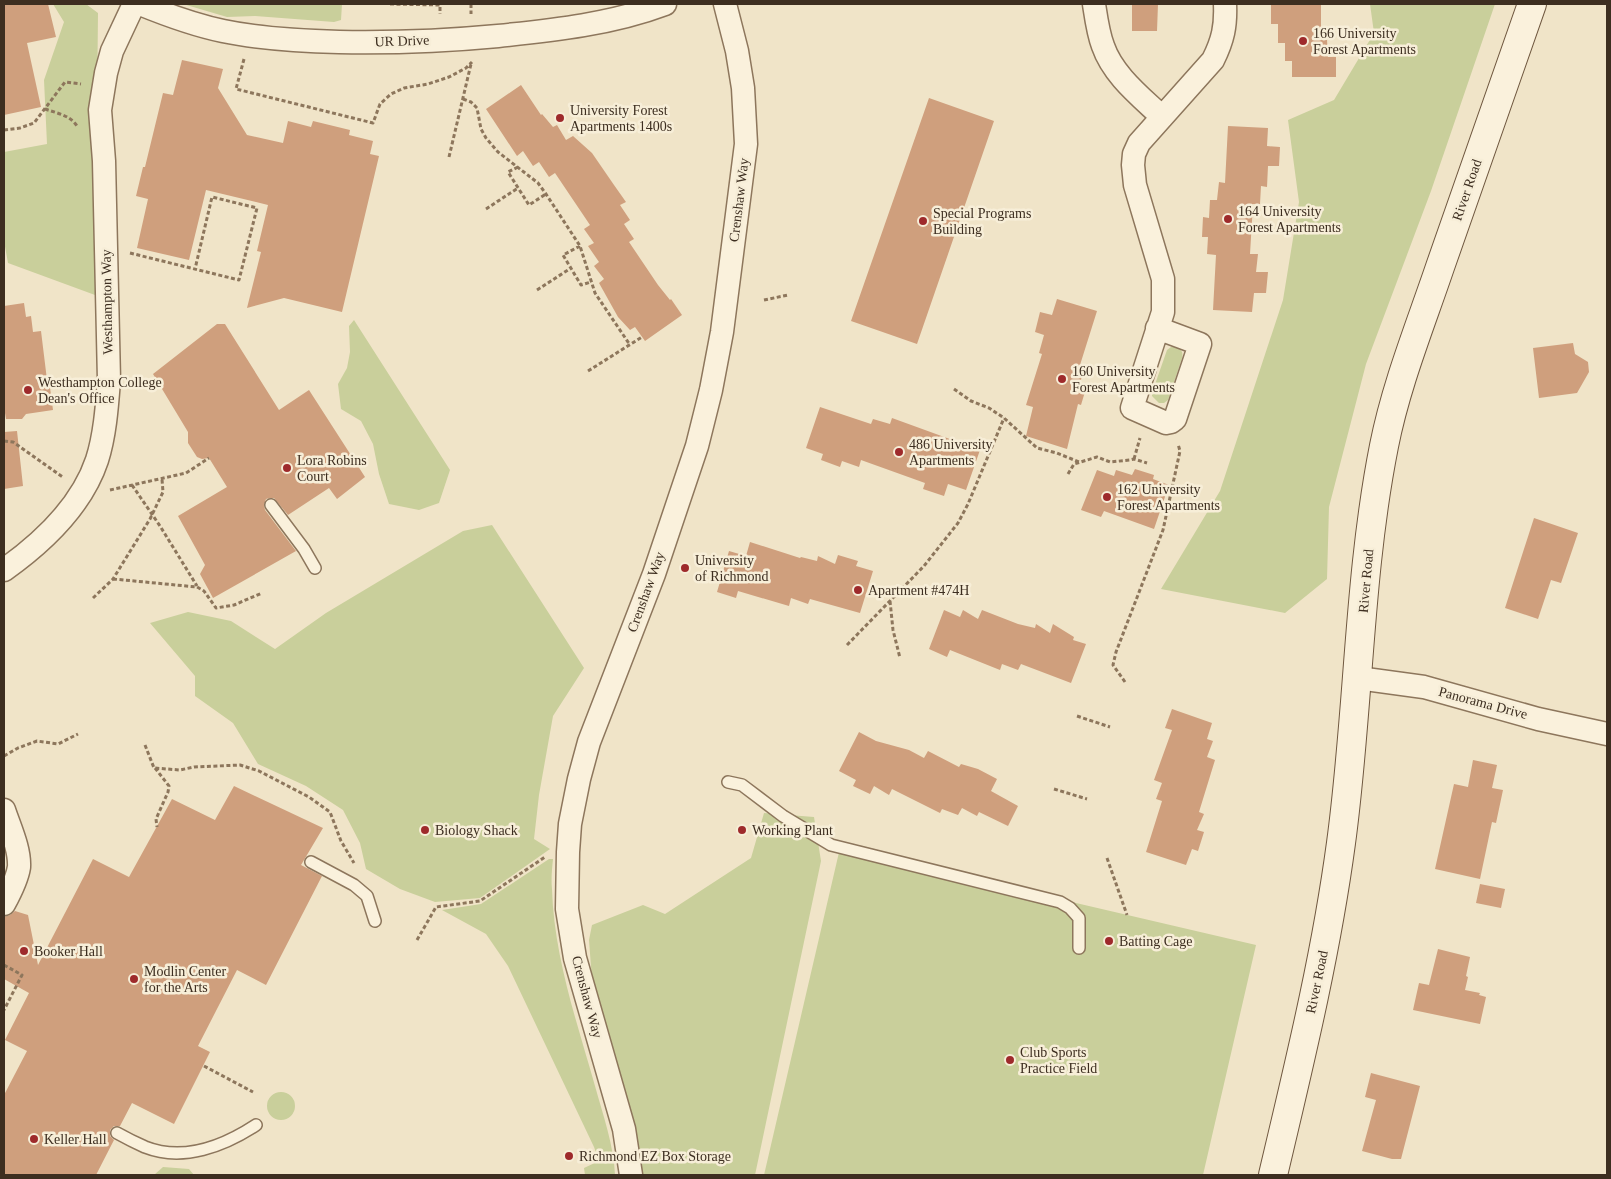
<svg xmlns="http://www.w3.org/2000/svg" width="1611" height="1179" font-family="Georgia,serif">
<style>
.green{fill:#c9cf9b}
.building{fill:#cf9f7d}
.lines{fill:none;stroke-linecap:round;stroke-linejoin:round}
.service-casing{stroke:#8d765c;stroke-width:14}
.minor-casing{stroke:#8d765c;stroke-width:25}
.secondary-casing{stroke:#6f573f;stroke-width:30}
.path{stroke:#8d765c;stroke-width:3;stroke-dasharray:4 2.5;stroke-linecap:butt}
.service{stroke:#faf1dc;stroke-width:11}
.minor{stroke:#faf1dc;stroke-width:22}
.secondary{stroke:#faf1dc;stroke-width:28}
.poi-dot{fill:#9e2a2b;stroke:#f7eed8;stroke-width:2}
.labels{text-anchor:middle;dominant-baseline:central;stroke-width:5;stroke-linejoin:round;paint-order:stroke}
.poi-label{font-size:14px;fill:#3d2e20;stroke:#f7eed8;text-anchor:start}
.street-label{font-size:14px;fill:#3d2e20;stroke:#f7eed8}
</style>
<rect width="100%" height="100%" fill="#f0e4c8"/>
<path class="green" d="M53 4H86L98 13 95 295 8 263 4 241V152L47 144 44 80 64 22Z
M183 4H342L341 20 334 22 255 16 227 17Z
M1370 4H1495L1431 191 1366 364 1329 507 1327 579 1285 613 1161 589 1220 491 1283 300 1299 202 1288 120 1334 100 1374 33Z
M354 320 450 470 439 503 419 510 389 504 379 474 373 444 361 421 341 409 338 384 347 368 350 352 349 326Z
M1171 347C1179 347 1184 350 1182 358L1168 400 1164 403H1159L1152 396V393L1167 350Z
M492 525 584 668 553 716 539 795 534 839 550 849 480 898 435 902 400 889 366 869 360 843 343 810 306 786 258 764 233 723 195 696V676L150 623 188 612 231 621 275 649 326 613 463 531Z
M764 813 814 817 821 861 755 1175H641L592 980 589 940 592 925 643 905 665 914 751 858Z
M840 848 1256 945 1203 1175H764Z
M549 859H553C552 869 551 879 552 889 554 957 577 1022 595 1086 603 1115 614 1146 615 1175H585L584 1168 599 1161 594 1147 508 966 486 934 442 910 481 904Z
M267 1106a14 14 0 1 1 28 0a14 14 0 1 1-28 0Z
M163 1167 189 1169 194 1175H154Z"/>
<path class="building" d="M4 4H48L56 37 27 43 41 107 4 115Z
M1132 4H1158L1157 31H1132Z
M1278 4H1321V39L1327 40 1328 57H1336V77H1292V61H1285V43H1278V24H1271V5Z
M182 60 223 69 218 88 247 135 283 143 288 121 311 127 313 121 350 130 349 135 373 141 370 154 379 156 342 312 284 298 247 308 261 252 257 251 268 205 206 190 189 260 137 248 148 199 136 196 143 167H145L163 93 173 95Z
M521 85 541 115 542 114 553 127 557 125 566 140 573 136 592 153 614 185 626 202 620 205 630 220 624 224 634 239 629 242 658 285 670 300 671 299 682 315 645 341 635 327 630 330 618 317 599 283 604 279 594 266 599 262 588 246 594 243 584 229 590 225 555 173 549 177 539 162 533 166 523 151 517 156 486 109Z
M929 98 994 121 917 344 851 321Z
M1228 126 1268 128 1267 146 1280 147 1279 166H1268L1267 187 1261 186 1260 204H1253L1250 254H1258L1256 272H1268L1266 293H1254L1252 312 1213 310 1216 255 1207 254 1208 237H1202L1203 217 1209 218 1210 200H1217L1219 182 1225 183Z
M1057 299 1097 311 1080 365 1085 366 1080 383 1087 385 1081 405 1078 404 1067 449 1026 436 1033 407 1026 405 1042 354 1039 353 1044 335 1035 332 1040 312 1052 315Z
M24 303 26 317 31 316 33 332 41 331 47 380H49L53 410 26 414 22 419H6L5 413H4V306Z
M217 324H225L279 410 309 390 365 477 337 499 329 488 288 515 274 498H270L266 499 264 505 265 510 296 551 213 598 200 574 205 565 178 516 227 487 209 458 202 459 197 457 188 443V432L153 374Z
M1573 343 1575 354 1588 362 1589 372 1577 393 1539 398 1533 348Z
M820 407 871 424 873 419 890 424 892 418 980 450 966 490 948 484 944 496 923 489 925 483 861 460 859 467 842 461 840 467 821 460 823 454 806 448Z
M17 431 23 486 4 489V432Z
M1135 469 1154 475 1153 479 1169 485 1154 529 1104 511 1101 517 1081 510 1097 470 1114 476 1116 470 1132 475Z
M1534 518 1578 533 1561 583 1551 580 1538 619 1505 608Z
M750 542 800 558 801 557 817 561 818 556 835 564 838 555 858 561 856 566 873 571 860 613 810 599 808 604 791 598 789 606 738 591 736 598 717 592 729 551 746 556Z
M944 610 960 617 963 610 978 619 982 610 1018 624 1035 628 1036 624 1050 633 1053 624 1074 637 1073 640 1086 644 1071 683 1021 664 1018 670 1002 664 1000 670 950 650 947 657 929 649Z
M1172 709 1212 723 1207 739 1213 741 1207 757 1215 760 1199 812 1204 814 1197 830 1204 832 1198 851 1192 849 1186 865 1146 852 1162 801 1156 799 1162 783 1154 780 1172 730 1165 728Z
M859 732 876 741 909 750 924 758 928 751 959 767 961 764 978 769 997 779 991 791 1018 806 1008 826 979 812 977 816 962 808 958 815 942 809 940 813 892 789 889 795 874 786 870 794 853 786 856 780 839 771Z
M1473 760 1497 765 1492 788 1503 790 1496 823 1492 822 1480 879 1435 869 1454 784 1468 787Z
M234 786 323 828 301 865 322 876 266 985 237 970 198 1046 210 1052 174 1124 132 1103 120 1126H114L110 1130V1136L114 1140 96 1175H4V1095L27 1051 5 1040 29 993 4 979V917L10 915 15 911 28 915 38 965 93 859 129 877 172 799 215 820Z
M1480 884 1505 889 1501 908 1476 903Z
M1438 949 1470 957 1466 976 1468 977 1465 990 1480 993 1479 995 1486 997 1480 1024 1413 1010 1419 983 1429 985Z
M1371 1073 1420 1086 1401 1159H1392L1362 1151 1376 1100 1365 1097Z"/>
<g class="lines">
<defs>
<path id="service" d="M271 505 304 549 315 568
M728 782 742 785 783 816 831 845 1060 902 1070 908 1079 918V948
M311 862 354 885 367 896 375 921
M117 1133C126 1138 136 1143 145 1147 183 1162 224 1146 256 1125"/>
<path id="minor" d="M140 4C167 15 194 25 223 31 261 39 300 41 339 42 393 43 445 41 498 36 555 30 612 24 665 4
M1094 4C1096 17 1098 33 1103 46 1113 75 1140 96 1162 117
M1157 328 1200 344 1175 419 1171 422 1166 423 1132 408 1163 312V279L1135 185 1133 165 1134 154 1139 143 1213 60C1223 40 1226 26 1225 4
M4 570C42 543 82 505 97 460 105 435 107 406 109 380L104 161 100 110 106 73 112 51 134 4
M1358 678 1424 687 1538 719 1607 734
M4 810C10 828 20 849 19 867 17 880 10 893 4 904
M631 1175 624 1129 575 958 567 909 568 852 570 824 579 779 589 742 654 574 697 446 711 390 722 332 746 144 743 88 737 51 725 4"/>
<path id="secondary" d="M1273 1175C1299 1065 1326 955 1341 843 1359 711 1358 577 1384 446 1396 385 1420 326 1440 267 1471 179 1501 91 1532 4"/>
</defs>
<use href="#service" class="service-casing"/>
<use href="#minor" class="minor-casing"/>
<use href="#secondary" class="secondary-casing"/>
<path class="path" d="M390 4 440 5V14
M471 4V14
M244 59 236 89 373 123 380 104 391 94 404 88 428 84 449 77 466 68 472 62
M463 99 471 102 477 108 481 129 486 138 498 152 538 183 546 194 580 246 595 293 630 345
M45 109C56 113 70 115 77 126
M4 130 20 128 34 123 65 82 81 84
M449 157 471 64
M518 167 508 172 529 205 546 194
M486 209 518 188
M580 246 563 255 581 285 591 282
M130 253 239 280 257 208 212 197 195 269
M537 290 571 268
M764 300 788 295
M588 371 642 337
M954 389 971 401 989 408 1004 418 1037 448 1057 453 1079 462
M4 441 13 442 64 478
M1134 459 1140 438
M1068 474 1074 464 1097 457 1110 462 1130 460 1134 459 1147 463
M132 485 160 526 197 586
M110 490 186 473 209 458
M113 579 197 587 204 591 216 608 234 605 262 593
M93 598 113 579 150 519 163 492 162 479
M890 601 893 630 900 658
M847 645 924 566 958 523 968 504 1004 418
M1125 682 1113 665 1116 652 1163 530 1180 451 1178 444
M1077 716 1110 727
M145 745 154 768 180 770 194 767 240 765 259 771 309 797 330 812 341 841 354 863
M4 756 18 748 37 741 58 744 78 734
M155 768 169 786 168 792 156 819 157 827
M1054 789 1087 799
M1107 858 1127 915
M417 940 436 907 480 901 545 857
M4 965 22 975 4 1010
M204 1066 253 1092"/>
<use href="#service" class="service"/>
<use href="#minor" class="minor"/>
<use href="#secondary" class="secondary"/>
</g>
<g class="poi-dot">
<circle cx="1303" cy="41" r="5"/>
<circle cx="560" cy="118" r="5"/>
<circle cx="1228" cy="219" r="5"/>
<circle cx="923" cy="221" r="5"/>
<circle cx="1062" cy="379" r="5"/>
<circle cx="28" cy="390" r="5"/>
<circle cx="899" cy="452" r="5"/>
<circle cx="287" cy="468" r="5"/>
<circle cx="1107" cy="497" r="5"/>
<circle cx="685" cy="568" r="5"/>
<circle cx="858" cy="590" r="5"/>
<circle cx="425" cy="830" r="5"/>
<circle cx="742" cy="830" r="5"/>
<circle cx="1109" cy="941" r="5"/>
<circle cx="24" cy="951" r="5"/>
<circle cx="134" cy="979" r="5"/>
<circle cx="1010" cy="1060" r="5"/>
<circle cx="34" cy="1139" r="5"/>
<circle cx="569" cy="1156" r="5"/>
</g>
<g class="labels">
<g class="poi-label">
<text x="1313" y="33">166 University<tspan x="1313" dy="16">Forest Apartments</tspan></text>
<text x="570" y="110">University Forest<tspan x="570" dy="16">Apartments 1400s</tspan></text>
<text x="1238" y="211">164 University<tspan x="1238" dy="16">Forest Apartments</tspan></text>
<text x="933" y="213">Special Programs<tspan x="933" dy="16">Building</tspan></text>
<text x="1072" y="371">160 University<tspan x="1072" dy="16">Forest Apartments</tspan></text>
<text x="38" y="382">Westhampton College<tspan x="38" dy="16">Dean's Office</tspan></text>
<text x="909" y="444">486 University<tspan x="909" dy="16">Apartments</tspan></text>
<text x="297" y="460">Lora Robins<tspan x="297" dy="16">Court</tspan></text>
<text x="1117" y="489">162 University<tspan x="1117" dy="16">Forest Apartments</tspan></text>
<text x="695" y="560">University<tspan x="695" dy="16">of Richmond</tspan></text>
<text x="868" y="590">Apartment #474H</text>
<text x="435" y="830">Biology Shack</text>
<text x="752" y="830">Working Plant</text>
<text x="1119" y="941">Batting Cage</text>
<text x="34" y="951">Booker Hall</text>
<text x="144" y="971">Modlin Center<tspan x="144" dy="16">for the Arts</tspan></text>
<text x="1020" y="1052">Club Sports<tspan x="1020" dy="16">Practice Field</tspan></text>
<text x="44" y="1139">Keller Hall</text>
<text x="579" y="1156">Richmond EZ Box Storage</text>
</g>
<g class="street-label">
<text transform="translate(402 41) rotate(-2)">UR Drive</text>
<text transform="translate(1467 190) rotate(-71)">River Road</text>
<text transform="translate(739 200) rotate(-83)">Crenshaw Way</text>
<text transform="translate(107 302) rotate(-91)">Westhampton Way</text>
<text transform="translate(1366 581) rotate(-85)">River Road</text>
<text transform="translate(646 592) rotate(-70)">Crenshaw Way</text>
<text transform="translate(1483 703) rotate(15)">Panorama Drive</text>
<text transform="translate(1317 982) rotate(-78)">River Road</text>
<text transform="translate(587 997) rotate(75)">Crenshaw Way</text>
</g>
</g>
<rect width="1611" height="1179" fill="none" stroke="#3d2e20" stroke-width="10"/>
</svg>
